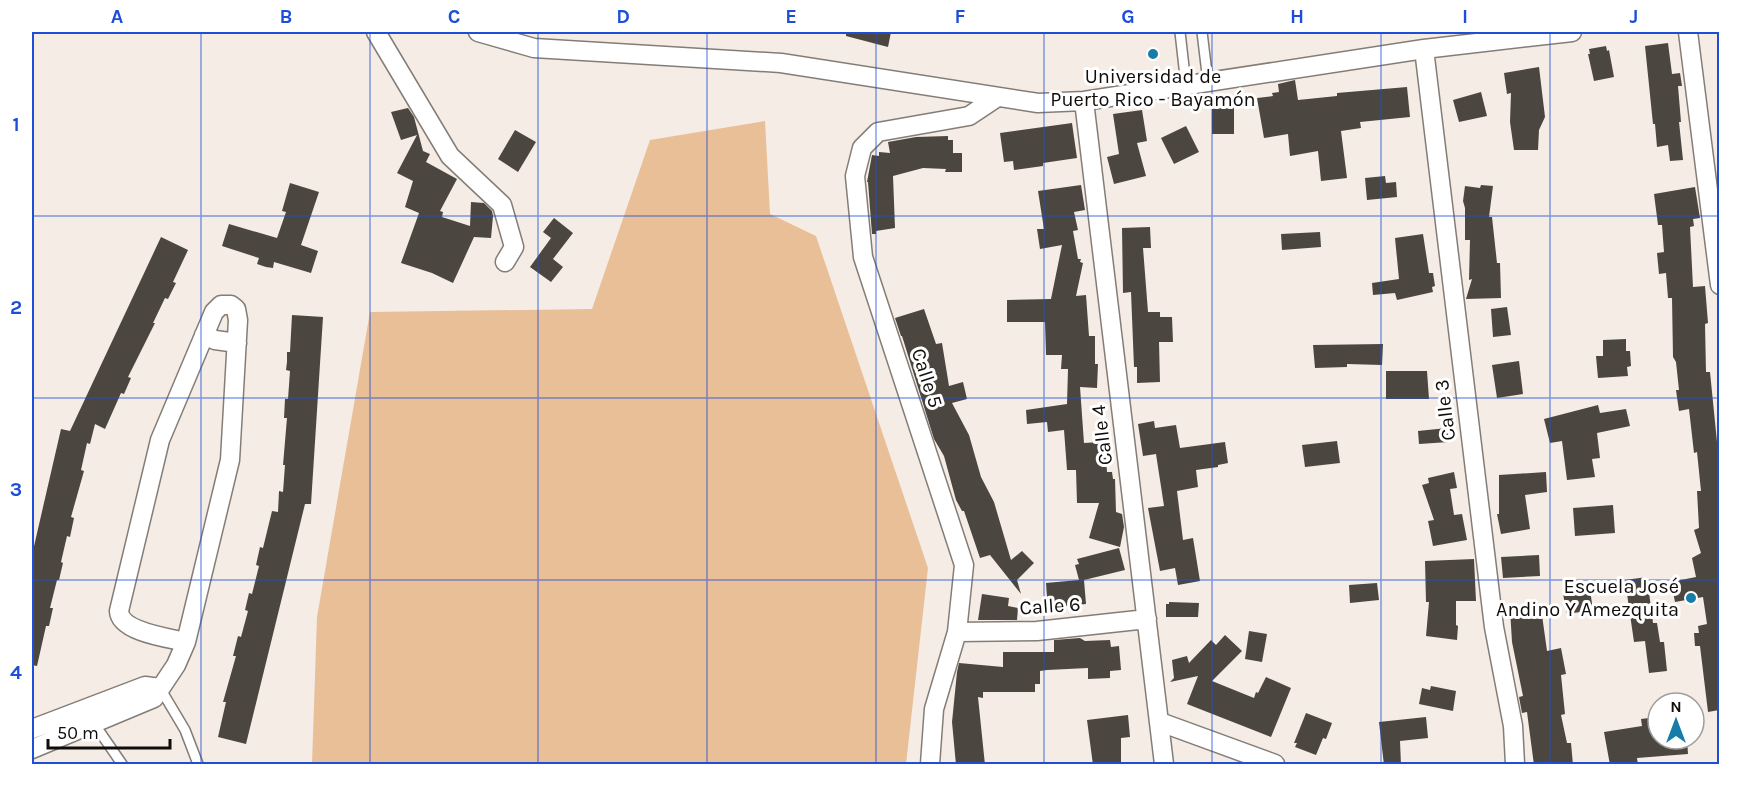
<svg xmlns="http://www.w3.org/2000/svg" width="1751" height="796" font-family="Karla,sans-serif">
<style>
.green{fill:#e9bf98}
.building{fill:#4c4640}
.lines{fill:none;stroke-linecap:round;stroke-linejoin:round}
.service-casing{stroke:#847d77;stroke-width:12}
.minor-casing{stroke:#847d77;stroke-width:21}
.service{stroke:#fff;stroke-width:9}
.minor{stroke:#fff;stroke-width:18}
.grid{fill:none;stroke:#1d4ed8;stroke-width:1.5;stroke-opacity:0.55}
.poi-dot{fill:#187ca8;stroke:#fff;stroke-width:2}
.labels{text-anchor:middle;dominant-baseline:central;stroke-width:6;stroke-linejoin:round;paint-order:stroke}
.poi-label{font-size:20px;fill:#0f0c0a;stroke:#fff}
.street-label{font-size:20px;fill:#0f0c0a;stroke:#fff}
.neatline{fill:none;stroke:#1d4ed8;stroke-width:2}
.grid-label{font-size:20px;text-anchor:middle;font-weight:bold;fill:#1d4ed8}
</style>
<rect width="100%" height="100%" fill="#f4ece5"/>
<path class="green" d="M765 121 770 214 816 236 928 568 906 764H312L317 617 370 312 592 309 650 140Z"/>
<path class="building" d="M846 32H891L888 47 846 36Z
M1668 43 1672 74 1680 73 1682 86H1678L1681 122H1679L1683 160 1670 161 1668 145 1657 147 1655 124H1653L1645 46Z
M1606 46 1607 51 1609 50 1614 77 1594 81 1588 54H1590L1589 49Z
M1539 67 1545 117 1539 130 1538 150H1514L1510 122 1511 93 1507 94 1504 73Z
M1295 80 1298 100 1337 96V93L1407 87 1410 117 1360 122 1361 128 1341 131 1347 178 1321 181 1318 151 1290 156 1288 134 1264 138 1257 98 1273 96 1272 93 1279 92 1278 84Z
M1481 92 1487 116 1459 122 1453 100Z
M1234 104V134H1212V105Z
M408 108 414 117 423 151 430 154 426 162 457 179 440 211 443 212 442 217 470 226 471 202 484 203 492 211 493 216 491 238 474 237 453 283 432 273 401 263 419 213 405 207 413 181 397 173 417 135 401 140 391 112Z
M1142 110 1147 141 1137 143 1146 176 1114 184 1107 157 1119 154 1113 114Z
M1072 123 1077 158 1043 163V166L1014 170 1013 161 1004 162 1000 133Z
M1186 126 1199 152 1174 164 1161 138Z
M515 130 536 142 518 172 498 159Z
M948 136V140H953V153H962V172H945L946 169 923 168 893 176 895 228 876 231V234H872L868 182H867L872 155 879 156V152L890 153 888 142 916 137Z
M1385 176 1386 183 1396 182 1397 197 1367 200 1365 178Z
M290 183 319 192 301 245 318 251 311 273 274 262 273 268 266 267 257 264 259 258 222 246 229 224 277 238 286 212 282 211Z
M1081 185 1085 210 1074 212 1078 230 1073 231 1078 259H1081L1080 262 1083 263 1076 296 1086 295 1089 336H1095V364H1098L1097 388 1080 387 1084 443 1100 442 1102 456 1105 455 1106 458 1107 472H1112L1113 479H1115L1116 512 1122 514 1124 527 1120 547 1089 538 1099 503H1077L1076 470H1067L1064 430 1048 432 1047 422 1027 424 1026 410 1067 404 1068 369H1061L1062 355H1046L1045 322H1007V300L1051 299 1062 245 1040 249 1037 229H1044L1038 191Z
M1481 185 1493 186 1489 217H1492L1497 263H1500L1501 298 1466 299 1472 279 1469 280 1470 240H1465V208L1463 201 1465 186 1480 188Z
M1695 187 1700 218 1693 219 1694 226 1690 227 1693 287 1705 286 1708 323 1705 324 1706 372H1710L1719 462V710L1708 712 1700 646H1695L1694 633H1699L1698 626 1707 624 1703 597 1675 602 1671 582 1696 577 1692 558 1701 553 1694 530 1699 528 1697 491H1701L1697 452 1694 453 1689 409 1679 411 1676 390H1679L1676 362 1673 357 1672 298H1668L1666 273 1659 274 1657 253 1664 252 1662 225H1658L1654 194Z
M554 218 573 233 553 259 563 267 551 282 530 267 551 238 543 232Z
M1150 227 1151 248H1143L1148 312H1160V317H1172L1173 342H1159L1160 382 1137 383V367H1134L1131 292 1123 293 1122 228Z
M1320 232 1321 247 1282 250 1281 234Z
M1423 234 1429 273H1433L1435 286 1432 287 1433 292 1397 300 1395 293 1373 295 1372 283 1399 279 1395 238Z
M161 237 188 250 173 282 176 283 168 299 165 298 153 323H155L128 377 131 378 124 394 121 393 105 429 95 424 90 444 87 443 81 470 84 471 71 517 74 518 70 537 67 536 61 562 63 563 59 580H57L50 608H53L49 626H46L37 666 32 665V555L61 429 70 431Z
M1507 307 1511 335 1493 337 1491 309Z
M924 309 936 344 942 343 949 386 963 382 967 399 952 403 969 435 981 477 994 502 1011 560 1022 551 1034 563 1017 580 1021 594 990 555 980 558 964 511H962L956 500 944 456 934 439 902 336H901L895 318Z
M292 315 323 317 311 504H305L246 744 218 737 226 702H223L236 656H233L238 636 241 637 248 611 245 610 249 593 252 594 259 566 256 565 260 547 263 548 272 511 278 512 279 491 283 492 285 465H283L287 418H284L285 399H288L290 371 286 370 287 362V352H290Z
M1626 339V351H1630L1631 366 1627 367 1628 376 1598 378 1596 356H1603V340Z
M1383 344 1382 365 1347 364V367L1315 368 1313 345Z
M1519 361 1523 394 1497 398 1492 365Z
M1386 371H1427L1429 399H1386Z
M1598 405 1600 413 1626 409 1630 426 1597 433 1600 458 1592 459 1595 477 1567 480 1562 441 1550 443 1544 419Z
M1154 421 1155 428 1176 425 1180 448 1225 442 1228 463 1218 465V467L1196 470 1198 487 1177 491 1183 540 1193 538 1200 581 1178 585 1175 568 1160 571 1148 508 1164 506 1156 454 1143 456 1138 424Z
M1447 428 1449 442 1419 444 1418 431Z
M1337 441 1340 463 1305 467 1302 445Z
M1454 472 1457 488 1450 489 1454 515 1462 514 1467 540 1433 546 1428 521 1434 520 1422 485 1429 483 1428 478Z
M1546 472 1547 492 1525 495 1530 529 1501 534 1497 514H1499V475Z
M1613 505 1615 533 1575 536 1573 508Z
M1119 548 1125 570 1084 580 1086 604 1066 606V610L1048 611 1046 583 1079 580 1075 565 1079 564 1077 559Z
M1539 555 1540 576 1503 578 1501 557Z
M1474 559 1476 601H1456V625L1458 626 1457 640 1426 636 1429 602H1426L1425 561Z
M1647 577 1653 623H1657L1660 642H1664L1667 671 1649 673 1645 641 1634 642 1625 580Z
M1377 583 1379 600 1350 603 1349 585Z
M1590 590 1593 610 1567 614 1563 594Z
M982 594 1009 598 1008 606 1018 608 1017 620H978Z
M1169 602 1199 603 1198 617H1166V604H1169Z
M1541 608 1547 651 1561 648 1566 674 1561 675 1565 714 1561 715 1567 743H1571L1573 765H1534L1527 712 1522 713 1519 697 1523 696 1512 642 1510 609Z
M1249 631 1267 634 1262 662 1245 659Z
M1225 635 1242 651 1212 681 1254 698 1256 692 1258 693 1266 677 1291 688 1271 737 1187 704 1198 676 1170 682 1174 678 1172 660 1187 656 1189 663 1211 640 1216 645Z
M1080 638 1085 641 1110 640 1111 647 1119 646 1121 670 1110 671V678L1088 679V668L1047 670 1040 671V684H1035V692H983V698L978 697 985 765H956L952 722 957 672 959 663 1003 667V652H1054V640Z
M1431 686 1456 691 1453 711 1419 704 1422 688 1430 690Z
M1306 713 1332 723 1326 739 1323 738 1316 755 1295 747 1297 743H1294Z
M1128 715 1130 737 1121 738V765H1093L1087 720Z
M1426 717 1428 738 1400 741 1401 765H1384L1379 722Z
M1658 717V739H1687L1688 754 1637 758 1638 765H1610L1604 732 1642 726 1641 719Z"/>
<g class="lines">
<defs>
<path id="service" d="M1180 32 1186 85
M1202 32 1208 82
M160 688 185 730 198 764
M93 722 122 764"/>
<path id="minor" d="M376 32 450 156 502 205 514 247 505 262
M478 32 534 48 781 63 1038 103 1084 101 1424 49 1572 32
M1688 32 1720 285
M1424 49 1494 627 1513 726 1515 764
M1084 101 1164 764
M204 335 215 340 237 343
M957 632 1037 631 1147 619
M1160 722 1275 764
M32 729 145 686 160 688
M32 749 154 698 176 665 186 642 230 460 238 320 236 309 231 305H221L214 312 160 440 119 611C120 632 169 638 186 642
M930 764 934 709 957 632 964 565 863 257 855 176 862 148 878 132 969 116 996 98"/>
</defs>
<use href="#service" class="service-casing"/>
<use href="#minor" class="minor-casing"/>
<use href="#service" class="service"/>
<use href="#minor" class="minor"/>
</g>
<path class="grid" d="M201 32V764M370 32V764M538 32V764M707 32V764M876 32V764M1044 32V764M1212 32V764M1381 32V764M1550 32V764M32 216H1720M32 398H1720M32 580H1720"/>
<g class="poi-dot">
<circle cx="1153" cy="54" r="6"/>
<circle cx="1691" cy="598" r="6"/>
</g>
<g class="labels">
<g class="poi-label">
<text x="1153" y="76">Universidad de<tspan x="1153" dy="23">Puerto Rico - Bayamón</tspan></text>
<text x="1679" y="586" text-anchor="end">Escuela José<tspan x="1679" dy="23">Andino Y Amezquita</tspan></text>
</g>
<g class="street-label">
<text transform="translate(927 378) rotate(72)">Calle 5</text>
<text transform="translate(1445 410) rotate(-97)">Calle 3</text>
<text transform="translate(1102 435) rotate(-97)">Calle 4</text>
<text transform="translate(1050 606) rotate(-4)">Calle 6</text>
</g>
</g>
<rect width="1751" height="796" fill="none" stroke="#ffffff" stroke-width="66"/>
<g transform="translate(1676 721)"><circle r="28" fill="#ffffff" stroke="#9f9e9d" stroke-width="1.5"/>
<path d="M0-4.5L10 22L0 15L-10 22Z" fill="#187ca8"/>
<text y="-9" font-size="16" font-weight="bold" text-anchor="middle" fill="#0f0c0a">N</text>
</g>
<path d="M48 739v9h122v-9" fill="none" stroke="#0f0c0a" stroke-width="3"/>
<text x="57" y="739" font-size="18" fill="#0f0c0a" stroke="#ffffff" stroke-width="4.5" paint-order="stroke">50 m</text>
<rect x="33" y="33" width="1685" height="730" class="neatline"/>
<g class="grid-label">
<text x="117" y="23">A</text>
<text x="286" y="23">B</text>
<text x="454" y="23">C</text>
<text x="623" y="23">D</text>
<text x="791" y="23">E</text>
<text x="960" y="23">F</text>
<text x="1128" y="23">G</text>
<text x="1297" y="23">H</text>
<text x="1465" y="23">I</text>
<text x="1634" y="23">J</text>
<text x="16" y="131">1</text>
<text x="16" y="314">2</text>
<text x="16" y="496">3</text>
<text x="16" y="679">4</text>
</g>
</svg>
